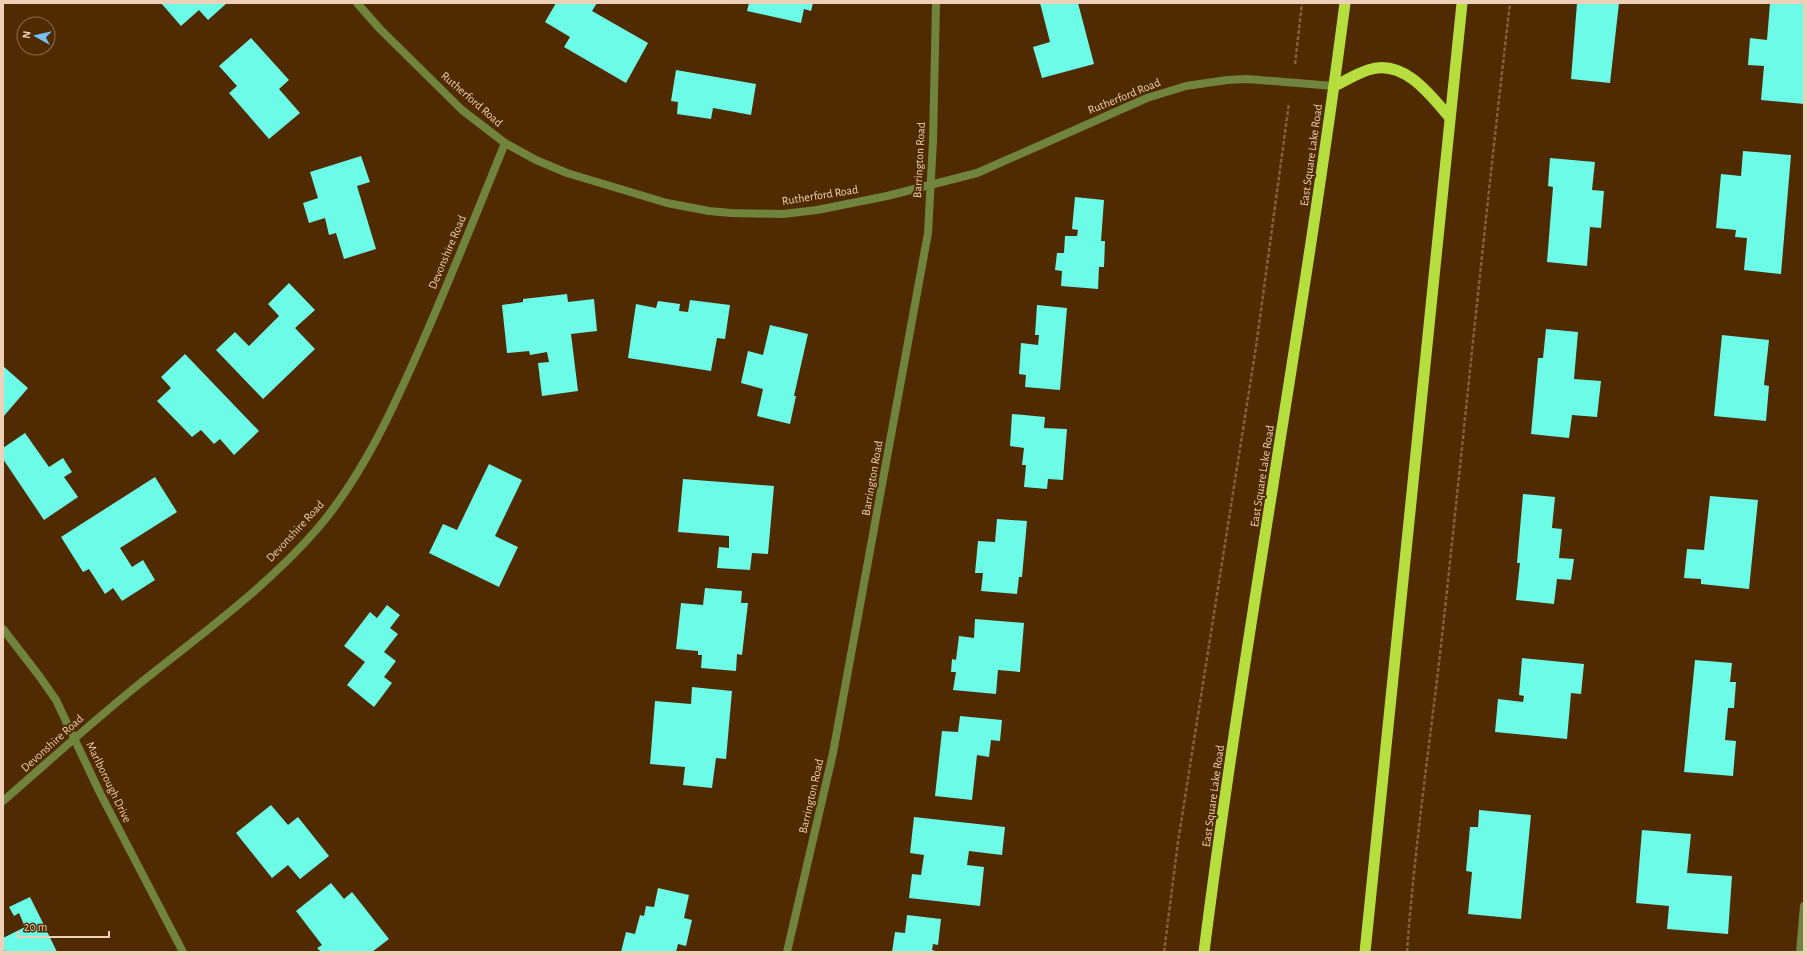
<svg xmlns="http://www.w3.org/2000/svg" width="1807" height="955" font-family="'Alegreya Sans',sans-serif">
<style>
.building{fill:#6bfbe7}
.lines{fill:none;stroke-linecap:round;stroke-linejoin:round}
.path{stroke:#83613c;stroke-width:2.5;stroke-dasharray:4 2;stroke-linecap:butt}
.minor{stroke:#70843d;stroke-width:8}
.trunk{stroke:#b6de3e;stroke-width:11}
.labels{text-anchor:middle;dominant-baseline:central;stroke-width:4;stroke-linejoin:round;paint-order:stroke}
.street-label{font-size:12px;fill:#edd0b7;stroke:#502b01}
</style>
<rect width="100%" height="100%" fill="#502b01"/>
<path class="building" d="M161 3H227L208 20 199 10 181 26Z
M556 3H597L592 11 648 43 626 83 564 47 570 37 545 22Z
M749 3H813L811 11 804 9 801 23 747 11Z
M1040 3H1078L1094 64 1042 78 1033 47 1050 42Z
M1577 3H1619L1610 83 1571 79Z
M1770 3H1804V104L1761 100 1764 66 1748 65 1750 38 1767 40Z
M251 38 289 80 279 89 300 113 269 139 229 93 237 86 219 66Z
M676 70 756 84 751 115 713 108 711 119 677 114 678 102 671 101Z
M1743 151 1791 155 1781 274 1744 270 1747 238 1735 237 1736 230 1716 228 1721 174 1741 176Z
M361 156 370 182 357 186 376 249 344 259 336 233 329 235 325 218 309 223 303 203 318 198 310 172Z
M1550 158 1595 162 1592 190 1604 191 1601 228 1590 227 1587 266 1547 262 1553 187 1548 186Z
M1075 197 1104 200 1101 241H1105L1104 267H1099L1098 289 1061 286 1062 271 1055 270 1057 253H1064L1065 236H1077L1078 230 1072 229Z
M289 283 315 310 295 328 315 349 263 399 216 350 235 332 249 346 279 316 268 304Z
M567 294 568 302 594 299 597 331 571 334 578 391 542 396 538 363 549 362 547 352 530 355 529 351 507 353 502 305 523 302V299Z
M690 300 730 305 725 339 717 338 711 371 628 358 636 304 656 308 658 301 680 304 679 311 688 312Z
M1037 305 1067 308 1060 390 1025 387 1026 375 1019 374 1021 343 1038 345 1039 335H1035Z
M770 325 808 334 794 396H796L790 424 757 416 763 389 741 383 748 351 763 355Z
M1546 329 1578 332 1574 379 1601 381 1597 417 1572 415 1569 438 1531 434 1538 358H1543Z
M1722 335 1769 340 1764 385 1769 386 1766 421 1714 416Z
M185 354 259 431 234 455 220 439 214 444 201 430 192 437 157 401 171 388 161 377Z
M3 366 28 388 3 417Z
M1012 414 1045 417 1044 428 1067 429 1063 480 1048 479 1047 489 1024 487 1026 465H1022L1024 448 1010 446Z
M25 433 49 467 63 458 72 472 64 477 78 497 44 520 3 459V448Z
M489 464 522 480 495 536 518 547 499 587 429 553 443 524 457 530Z
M155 477 177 512 120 548 132 567 143 560 155 580 122 601 113 588 105 594 89 569 83 572 61 537Z
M683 479 774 486 768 554 752 553 750 570 717 568 719 547 729 548V536L678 532Z
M1523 494 1555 497 1552 528 1562 529 1559 558 1574 559 1571 580 1557 579 1554 604 1516 600 1520 563H1517Z
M1710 496 1758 500 1749 589 1701 584V579L1684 578 1687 549 1704 550Z
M997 519 1027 521 1022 577H1019L1017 594 981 591 983 573H975L978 541 995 542Z
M705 588 742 591 741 603H748L742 655 737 654 736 671 701 668 702 655H698V651L676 649 681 603 703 605Z
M387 605 400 615 390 628 398 634 384 652 396 661 384 677 392 683 374 707 347 685 365 662 344 646 370 612 377 618Z
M975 619 1024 623 1020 672 998 670 996 694 953 690 956 672H951L952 659 956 660 959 636 974 638Z
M1522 658 1584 664 1581 694 1571 693 1567 739 1495 732 1498 699 1523 702 1524 696 1519 695Z
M1695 660 1732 663 1730 682H1736L1734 708H1728L1725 740 1736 741 1733 776 1684 772Z
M692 687 732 691 726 759 716 758 712 788 683 785 685 767 650 764 655 701 691 704Z
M960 716 1002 720 1000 741 991 740 989 757 977 755 972 800 935 796 942 731 958 732Z
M271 805 288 825 298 817 329 856 300 879 288 865 272 878 236 833Z
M1479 810 1531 815 1521 919 1468 914 1472 872 1466 871 1470 827H1478Z
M914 817 1005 827 1002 855 969 851 967 865 984 867 980 906 909 898 912 874 921 875 924 855 910 853Z
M1642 830 1691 834 1687 873 1732 876 1728 934 1667 929 1669 906 1636 903Z
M331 883 344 899 352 892 389 939 372 952H321L317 948 322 945 296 911Z
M658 888 689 895 684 918 692 920 686 946 678 944 676 952H621L626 932 635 934 640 915 644 916 646 906 654 907Z
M30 897 41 919 57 952H5L3 947V938L25 927 19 913 14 916 9 907Z
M907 915 941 919 938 945 933 944 932 950 939 952H892L895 932 905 933Z"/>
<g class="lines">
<path class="path" d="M1295 64 1302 3
M1164 952 1178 842 1256 347 1289 103
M1407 952C1415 840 1432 730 1444 618 1466 413 1486 208 1510 3"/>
<path class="minor" d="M357 3 380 29 462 110 505 143 536 160 567 173 667 203 709 211 731 213 783 214 817 210 887 196 977 173 1147 98 1186 86 1227 80 1247 79 1334 86
M3 629 40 677 56 700 100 793 183 952
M3 801C48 762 92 722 138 685 200 635 266 588 318 528 363 475 394 407 422 343 451 277 478 210 505 143
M787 952 833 753 928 233 933 141 936 3
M1800 952 1804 906"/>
<path class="trunk" d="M1334 86C1345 81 1356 74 1368 70 1403 58 1430 94 1450 118
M1204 952C1244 635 1304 320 1345 3
M1365 952 1462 3"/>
</g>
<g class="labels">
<g class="street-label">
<text transform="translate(1124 96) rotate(-22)">Rutherford Road</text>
<text transform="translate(472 99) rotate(41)">Rutherford Road</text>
<text transform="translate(1311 155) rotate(-82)">East Square Lake Road</text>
<text transform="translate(919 160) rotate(-87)">Barrington Road</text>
<text transform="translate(820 195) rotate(-9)">Rutherford Road</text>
<text transform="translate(447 252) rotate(-67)">Devonshire Road</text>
<text transform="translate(1262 476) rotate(-81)">East Square Lake Road</text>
<text transform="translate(872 478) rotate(-80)">Barrington Road</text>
<text transform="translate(295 531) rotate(-47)">Devonshire Road</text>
<text transform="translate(52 743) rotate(-42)">Devonshire Road</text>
<text transform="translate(109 782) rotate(64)">Marlborough Drive</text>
<text transform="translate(811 796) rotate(-77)">Barrington Road</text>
<text transform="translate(1213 796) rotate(-82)">East Square Lake Road</text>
</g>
</g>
<rect width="1807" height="955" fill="none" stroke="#edd0b7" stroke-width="8"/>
<g transform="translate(36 36) rotate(278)"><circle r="19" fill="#502b01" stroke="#8f6d4a"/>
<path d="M0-3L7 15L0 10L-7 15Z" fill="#77c0f7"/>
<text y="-6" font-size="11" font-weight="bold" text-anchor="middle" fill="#edd0b7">N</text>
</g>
<path d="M18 931v6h91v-6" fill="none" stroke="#edd0b7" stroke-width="2"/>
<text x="24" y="931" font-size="12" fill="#edd0b7" stroke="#502b01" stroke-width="3" paint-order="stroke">20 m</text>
</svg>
